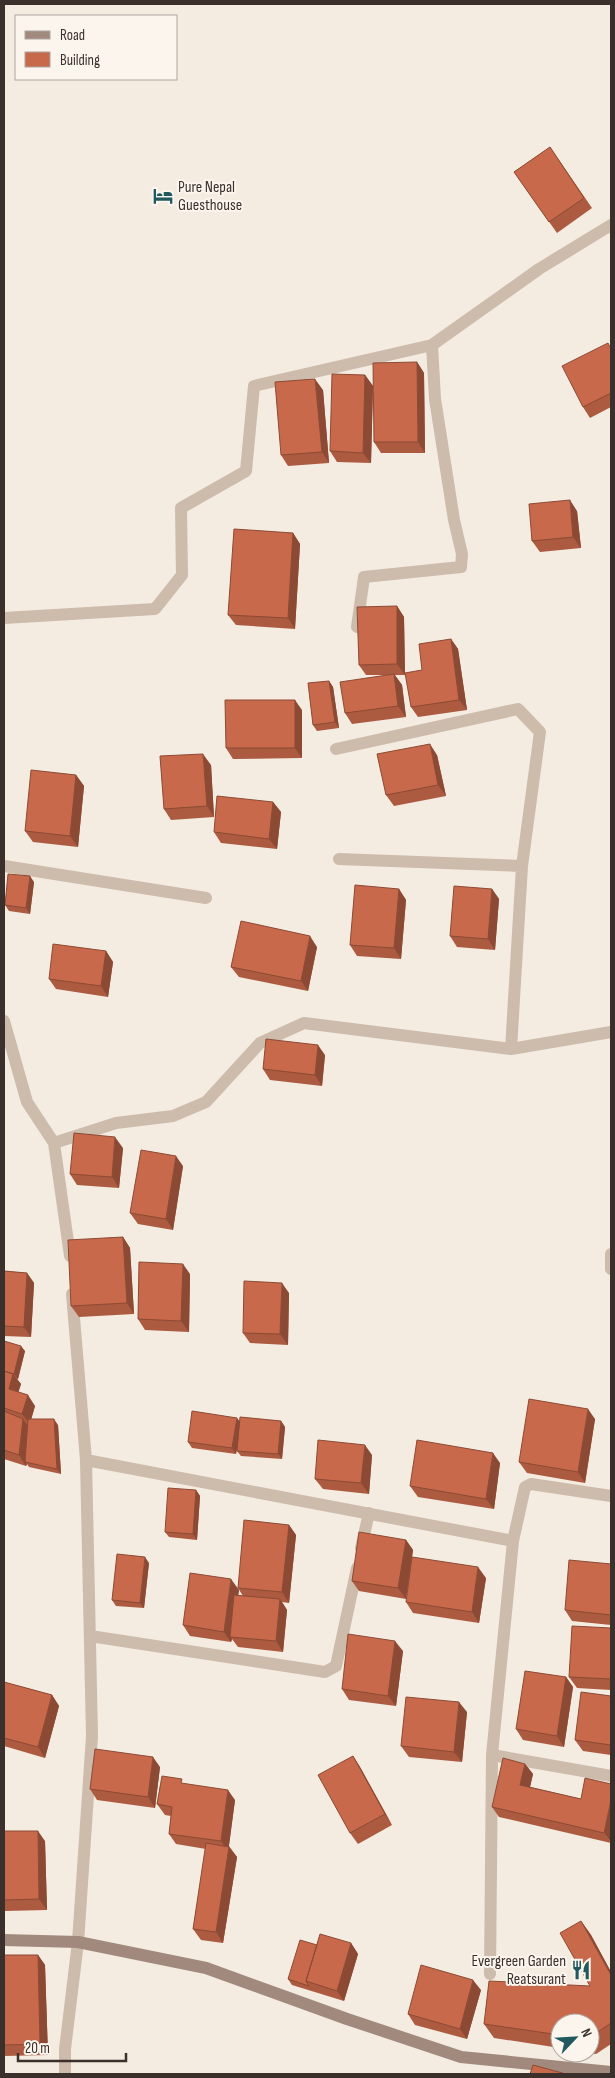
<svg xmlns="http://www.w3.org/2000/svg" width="615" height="2078" font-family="'Sofia Sans Condensed',sans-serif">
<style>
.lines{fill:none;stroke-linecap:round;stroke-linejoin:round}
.street{stroke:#cdbbac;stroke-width:12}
.secondary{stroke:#a18a7d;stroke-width:12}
.wall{fill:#ac5a40}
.shaded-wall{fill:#8c4a34}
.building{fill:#c8694b;stroke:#8c4a34}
.labels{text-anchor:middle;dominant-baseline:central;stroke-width:4;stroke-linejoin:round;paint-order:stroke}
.poi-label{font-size:16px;fill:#3b302b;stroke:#fbf5ee;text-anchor:start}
</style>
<rect width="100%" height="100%" fill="#f4ebe1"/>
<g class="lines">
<path class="street" d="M4 618 155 609 182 575 181 508 246 471 254 386 432 345 539 269 611 225
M357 627 364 577 461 567 462 554 454 520 435 399 432 345
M336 749 518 709 540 732 522 866
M339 859 522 866 511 1049
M4 866 206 898
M4 1021 27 1102 54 1143 70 1256
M54 1143 116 1123 173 1116 206 1102 260 1043 304 1023 511 1049 611 1032
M611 1254V1269
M86 1460 513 1541
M361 1548 369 1513
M90 1636 325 1672 336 1666 357 1568
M492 1755 611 1776
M490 1974 492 1755 513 1541 525 1487 531 1484 611 1496
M65 2074V2049L78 1942 92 1736 86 1460 72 1294"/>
<path class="secondary" d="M4 1940 78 1942 206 1968 347 2019 461 2057 611 2072"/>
</g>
<path class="wall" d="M550 147 592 208 557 233 514 172Z
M611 348V407L590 418 583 407Z
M417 362 424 373 425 453H381L374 442Z
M365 375 373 386 371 463 337 462 330 451Z
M323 390 329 463 288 466 281 455Z
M577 511 581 548 540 552 532 541Z
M293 533 300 544 295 629 236 625 228 615Z
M397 606 404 617 405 675H395L402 685 406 717 352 724 345 713 390 675H366L359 665Z
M451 639 458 649 467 710 418 717 411 707 422 670Z
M329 681 333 687 339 728 317 731 313 725Z
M302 710V758L233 759 226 748Z
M437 755 446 796 394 806 386 795Z
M211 765 214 817 171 820 164 809Z
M76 775 84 786 78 847 33 842 25 831Z
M273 802 281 812 277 849 221 843 214 832Z
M34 882 30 914 9 911 5 905Z
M399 889 406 900 401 959 357 956 350 945Z
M492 889 499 899 495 950 457 947 450 936Z
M317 947 308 991 239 977 231 967Z
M106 951 113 962 108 997 56 989 49 979Z
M325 1055 322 1086 270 1080 263 1069Z
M123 1148 119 1188 77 1185 70 1174Z
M183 1166 173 1230 138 1224 130 1213Z
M123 1237 130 1248 134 1314 79 1317 71 1306Z
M4 1271 27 1273 34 1283 31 1337 4 1336Z
M190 1274 189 1332 145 1330 138 1319Z
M289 1293 288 1345 250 1343 243 1333Z
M4 1341 25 1351 18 1379H17L21 1384 18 1392 35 1406 31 1419 58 1425 61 1474 29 1467 27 1464 26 1466 4 1459Z
M595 1419 585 1483 527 1473 519 1462Z
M281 1421 285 1427 282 1459 241 1456 237 1451 238 1443 236 1454 192 1448 188 1442 239 1422Z
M372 1455 369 1494 323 1489 315 1479Z
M500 1463 494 1509 418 1497 410 1486Z
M196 1490 200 1496 197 1540 169 1537 165 1532Z
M289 1525 296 1535 289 1603 282 1602 287 1610 283 1652 238 1647 232 1639 231 1642 190 1636 183 1625 239 1590 238 1595 243 1596 238 1588Z
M406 1540 413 1550 406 1599 359 1591 352 1581Z
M149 1563 144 1608 116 1606 112 1600Z
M611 1564V1625L572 1621 565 1610Z
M486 1578 479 1623 413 1613 406 1602Z
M611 1628V1690L577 1688 569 1677Z
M403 1651 396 1706 349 1700 342 1689Z
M566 1677 573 1687 564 1747 523 1740 516 1729Z
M4 1682 52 1695 59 1706 45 1758 4 1746Z
M611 1696V1755L583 1751 575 1740Z
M467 1712 462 1762 409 1757 401 1746Z
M353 1756 360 1767 392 1825 358 1844 350 1833Z
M525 1764 533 1774 530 1787 581 1799 611 1843 499 1817 492 1807Z
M160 1767 155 1808 97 1800 90 1789Z
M185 1784 235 1800 229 1846 237 1857 223 1943 201 1940 193 1929 206 1849 176 1844 169 1834 171 1816 165 1815 157 1804Z
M4 1831 45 1841 47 1910 4 1911Z
M581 1921 591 1935 611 1972V2044L596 2054 590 2053V2023H560V2048L494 2038 484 2024 590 1986Z
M351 1943 358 1954 344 2001 292 1985 288 1979 317 1945Z
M4 1955H38L45 1965 48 2055 4 2056Z
M481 1990 467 2039 415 2025 408 2014Z"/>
<path class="shaded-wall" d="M417 362 424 373 425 453 418 442Z
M365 375 373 386 371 463 363 453Z
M315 379 323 390 329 463 322 452Z
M570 500 577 511 581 548 573 537Z
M293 533 300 544 295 629 288 618Z
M397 606 404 617 405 675 397 664Z
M451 639 458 649 467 710 459 700Z
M394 674 402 685 406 717 398 706Z
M329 681 333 687 339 728 335 722Z
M295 700 302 710V758L295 748Z
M430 744 437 755 446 796 438 785Z
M203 754 211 765 214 817 207 806Z
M76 775 84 786 78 847 70 836Z
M273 802 281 812 277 849 269 839Z
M30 876 34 882 30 914 26 908Z
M399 889 406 900 401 959 394 948Z
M492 889 499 899 495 950 488 939Z
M310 936 317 947 308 991 301 981Z
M106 951 113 962 108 997 101 986Z
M318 1045 325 1055 322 1086 315 1075Z
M115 1137 123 1148 119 1188 112 1177Z
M176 1156 183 1166 173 1230 166 1219Z
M123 1237 130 1248 134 1314 127 1303Z
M183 1264 190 1274 189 1332 181 1321Z
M27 1273 34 1283 31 1337 24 1327Z
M282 1283 289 1293 288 1345 280 1334Z
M21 1346 25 1351 18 1379 14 1374Z
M13 1374 21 1384 16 1400 9 1389Z
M28 1395 35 1406 30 1424 22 1414Z
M588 1409 595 1419 585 1483 578 1472Z
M237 1418 241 1423 236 1454 232 1448Z
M23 1419 30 1429 25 1462 27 1464 26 1466 19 1455Z
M54 1419 58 1425 61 1474 57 1469Z
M281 1421 285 1427 282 1459 278 1454Z
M365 1445 372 1455 369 1494 361 1483Z
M493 1453 500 1463 494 1509 486 1499Z
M196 1490 200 1496 197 1540 193 1534Z
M289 1525 296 1535 289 1603 282 1592Z
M406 1540 413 1550 406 1599 398 1588Z
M145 1557 149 1563 144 1608 140 1603Z
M478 1567 486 1578 479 1623 472 1612Z
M231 1579 239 1590 232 1637H230L232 1639 231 1642 224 1632Z
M280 1599 287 1610 283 1652 276 1641Z
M395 1641 403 1651 396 1706 388 1696Z
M566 1677 573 1687 564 1747 557 1736Z
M52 1695 59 1706 45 1758 38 1747Z
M459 1702 467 1712 462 1762 454 1752Z
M353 1756 360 1767 392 1825 385 1814Z
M153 1757 160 1767 155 1808 148 1797Z
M525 1764 533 1774 528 1796 520 1785Z
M228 1790 235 1800 228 1852 221 1841Z
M611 1800V1843L604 1833Z
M38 1831 45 1841 47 1910 39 1899Z
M229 1847 237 1857 223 1943 216 1932Z
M581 1921 591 1935 611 1972V1975Z
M351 1943 358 1954 344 2001 337 1991Z
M38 1955 45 1965 48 2055 40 2044Z
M473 1980 481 1990 467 2039 460 2029Z"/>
<path class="building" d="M550 147 584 198 549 222 514 172Z
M608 343 611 349V393L583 407 562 366Z
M417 362 418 442H374L373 363Z
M332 374 365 375 363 453 330 451Z
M315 379 322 452 281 455 275 382Z
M570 500 573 537 532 541 529 504Z
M234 529 293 533 288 618 228 615Z
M397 606V664L359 665 357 607Z
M451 639 459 700 411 707 405 673 422 670 419 644Z
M394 674 398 706 345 713 340 682Z
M329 681 335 722 313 725 308 683Z
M225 700H295V748H226Z
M430 744 438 785 386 795 377 754Z
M203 754 207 806 164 809 160 756Z
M31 770 76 775 70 836 25 831Z
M217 796 273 802 269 839 214 832Z
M8 874 30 876 26 908 5 905Z
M355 885 399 889 394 948 350 945Z
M454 886 492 889 488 939 450 936Z
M241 921 310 936 301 981 231 967Z
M53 944 106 951 101 986 49 979Z
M266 1039 318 1045 315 1075 263 1069Z
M74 1133 115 1137 112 1177 70 1174Z
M141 1150 176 1156 166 1219 130 1213Z
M123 1237 127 1303 71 1306 68 1240Z
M139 1262 183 1264 181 1321 138 1319Z
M4 1271 27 1273 24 1327 4 1326Z
M244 1281 282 1283 280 1334 243 1333Z
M4 1341 21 1346 14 1374 4 1371Z
M4 1371 13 1374 9 1389 28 1395 22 1414 4 1408Z
M529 1399 588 1409 578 1472 519 1462Z
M4 1411 23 1419 19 1455 4 1450Z
M192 1411 237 1418 232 1448 188 1442Z
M240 1417 281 1421 278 1454 237 1451Z
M28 1419H54L57 1469 25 1462Z
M318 1440 365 1445 361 1483 315 1479Z
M417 1440 493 1453 486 1499 410 1486Z
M168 1488 196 1490 193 1534 165 1532Z
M244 1520 289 1525 282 1592 238 1588Z
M359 1532 406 1540 398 1588 352 1581Z
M117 1554 145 1557 140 1603 112 1600Z
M412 1557 478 1567 472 1612 406 1602Z
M569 1560 611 1564V1615L565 1610Z
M190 1573 231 1579 224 1632 183 1625Z
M234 1595 280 1599 276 1641 230 1637Z
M572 1626 611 1628V1679L569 1677Z
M348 1634 395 1641 388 1696 342 1689Z
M525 1671 566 1677 557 1736 516 1729Z
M4 1682 52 1695 38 1747 4 1738Z
M581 1692 611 1696V1745L575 1740Z
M406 1697 459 1702 454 1752 401 1746Z
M95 1749 153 1757 148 1797 90 1789Z
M353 1756 385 1814 350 1833 318 1775Z
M503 1758 525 1764 520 1785 581 1799 585 1778 611 1784V1800L604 1833 492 1807Z
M162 1776 182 1779 181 1783 228 1790 221 1841 169 1834 172 1807 157 1804Z
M4 1831H38L39 1899 4 1900Z
M206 1843 229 1847 216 1932 193 1929Z
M581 1921 611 1975V2023L590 2037V2023H560V2035L484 2024 489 1981 590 1986 560 1933Z
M320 1934 351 1943 337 1991 306 1981Z
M300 1940 317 1945 306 1981 309 1986 288 1979Z
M4 1955H38L40 2044 4 2045Z
M421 1965 473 1980 460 2029 408 2014Z
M533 2065 566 2074H530Z"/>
<defs>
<symbol id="hotel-bare" viewBox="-9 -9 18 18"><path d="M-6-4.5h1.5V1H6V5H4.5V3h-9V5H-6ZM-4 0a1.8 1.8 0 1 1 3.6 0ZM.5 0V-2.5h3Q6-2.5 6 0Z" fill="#1f5a5e" stroke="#fbf5ee" stroke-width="2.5" paint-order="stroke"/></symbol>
<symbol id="restaurant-bare" viewBox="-9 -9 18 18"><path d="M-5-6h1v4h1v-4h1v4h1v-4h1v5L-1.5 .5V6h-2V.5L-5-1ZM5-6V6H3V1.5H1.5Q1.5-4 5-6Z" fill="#1f5a5e" stroke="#fbf5ee" stroke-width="2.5" paint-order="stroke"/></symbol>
</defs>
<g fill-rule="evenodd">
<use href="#hotel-bare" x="149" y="182" width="28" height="28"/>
<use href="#restaurant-bare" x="567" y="1956" width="28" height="28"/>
</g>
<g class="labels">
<g class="poi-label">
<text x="178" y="187">Pure Nepal<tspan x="178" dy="18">Guesthouse</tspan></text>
<text x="566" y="1961" text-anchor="end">Evergreen Garden<tspan x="566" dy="18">Reatsurant</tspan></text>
</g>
</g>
<rect width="615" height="2078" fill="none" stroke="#3b302b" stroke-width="10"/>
<rect x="15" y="15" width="162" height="65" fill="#fbf5ee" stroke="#aea6a0"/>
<rect x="25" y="31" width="25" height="8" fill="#a18a7d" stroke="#aea6a0"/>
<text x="60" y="40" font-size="15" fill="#3b302b">Road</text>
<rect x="25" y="52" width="25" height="15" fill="#c8694b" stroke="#aea6a0"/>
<text x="60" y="65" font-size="15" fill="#3b302b">Building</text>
<g transform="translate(575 2038) rotate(65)"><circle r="24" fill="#fbf5ee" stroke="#aea6a0"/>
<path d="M0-4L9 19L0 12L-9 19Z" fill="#1f5a5e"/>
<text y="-8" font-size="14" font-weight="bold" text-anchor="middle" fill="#3b302b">N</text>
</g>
<path d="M18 2053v8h108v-8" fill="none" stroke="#3b302b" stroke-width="2.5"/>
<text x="25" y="2053" font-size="15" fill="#3b302b" stroke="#fbf5ee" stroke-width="4" paint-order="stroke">20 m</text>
</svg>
